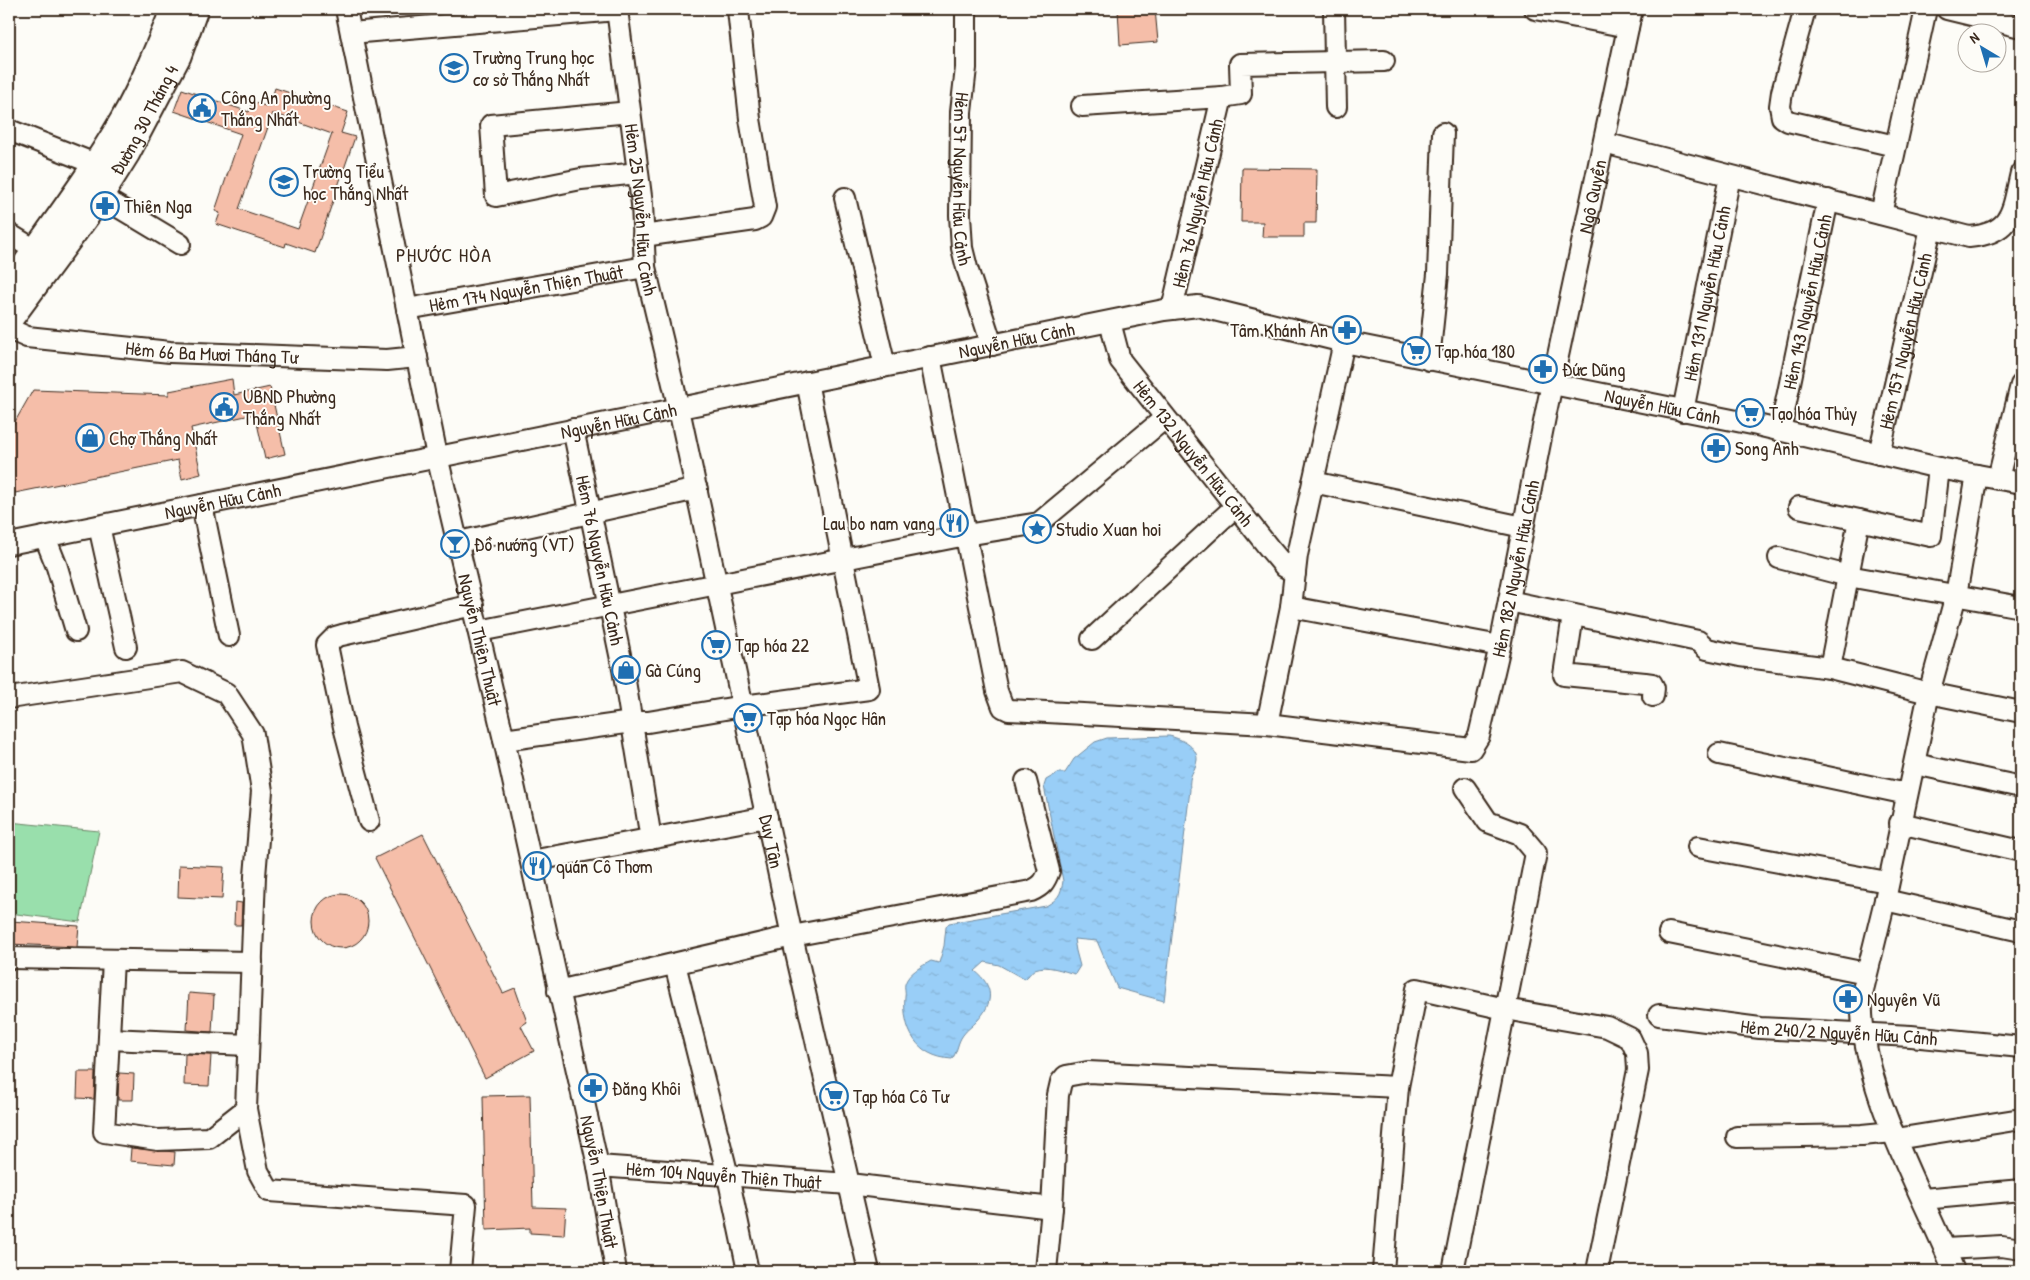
<svg xmlns="http://www.w3.org/2000/svg" width="2030" height="1280" font-family="'Patrick Hand',sans-serif">
<style>
.garden{fill:#99dfac;stroke:#6a8465}
.water{fill:url(#water-ripples);stroke:#738ca0}
.building{fill:#f5bea9;stroke:#3b2a1e;fill-rule:evenodd}
.lines{fill:none;stroke-linecap:round;stroke-linejoin:round}
.minor-casing{stroke:#3b2a1e;stroke-width:24}
.major-casing{stroke:#3b2a1e;stroke-width:29}
.minor{stroke:#fdfcf7;stroke-width:20}
.major{stroke:#fdfcf7;stroke-width:25}
.labels{text-anchor:middle;dominant-baseline:central;stroke-width:4;stroke-linejoin:round;paint-order:stroke}
.poi-label{font-size:19px;fill:#3b2a1e;stroke:#fdfcf7;text-anchor:start}
.street-label{font-size:19px;fill:#3b2a1e;stroke:#fdfcf7}
.neighbourhood-label{font-size:20px;letter-spacing:1px;fill:#3b2a1e;stroke:#fdfcf7}
</style>
<defs>
<pattern id="water-ripples" width="26" height="14" patternUnits="userSpaceOnUse" patternTransform="scale(1.25)"><rect width="26" height="14" fill="#99cef7"/><path d="M2 4q2-2 4 0t4 0M15 11q2-2 4 0t4 0" fill="none" stroke="#85b1d3"/></pattern>
</defs>
<rect width="100%" height="100%" fill="#fdfcf7"/>
<filter id="ink" filterUnits="userSpaceOnUse"><feTurbulence type="fractalNoise" baseFrequency=".02" numOctaves="2"/><feDisplacementMap in="SourceGraphic" scale="10" xChannelSelector="R" yChannelSelector="G"/><feConvolveMatrix kernelMatrix="1 2 1 2 8 2 1 2 1" color-interpolation-filters="sRGB"/></filter>
<g filter="url(#ink)">
<path class="garden" d="M9 822 99 831 80 922 9 913Z"/>
<path class="water" d="M1169 736C1179 738 1198 746 1197 760 1195 773 1188 773 1190 790L1164 1001 1117 988 1097 941 1074 939 1076 951 1080 966 1075 974C1063 971 1047 964 1035 969 1030 972 1029 977 1024 979L999 965 985 962 975 971C994 986 994 1003 977 1021 973 1026 967 1029 963 1035 957 1043 958 1051 952 1059 916 1057 902 1029 905 996 906 992 904 987 905 984 908 973 922 966 931 961L939 963 944 946 946 927 949 923 1046 906C1058 899 1061 895 1063 881L1044 786 1046 780 1058 773H1065L1074 759 1095 742 1107 738Z"/>
<path class="building" d="M1118 9H1155L1158 42 1120 45Z
M275 88 348 112 341 133 355 137 315 253 286 243 285 247 216 224 220 213 215 211 241 134 174 111 182 89 249 112 252 102 269 107ZM273 113 332 134 298 229 239 209Z
M1242 168 1317 169 1316 223H1304V237H1262L1263 222H1241Z
M232 379 234 395 270 387 285 454 265 459 255 414 191 428 201 474 182 479 178 460 15 493 9 460V428L12 427 33 390 169 395V391Z
M423 834 503 993 515 988 527 1022 521 1026 534 1051 485 1078 375 858Z
M179 865 224 867 222 899 178 897Z
M314 921a27 27 0 1 1 54 0a27 27 0 1 1-54 0Z
M235 902 242 903 241 925H234Z
M11 921 79 926 77 947 9 944Z
M189 993 214 995 212 1032 187 1030Z
M185 1054 211 1055 209 1086 184 1085Z
M78 1072H95L94 1099 77 1098Z
M119 1073 134 1074 133 1100H118Z
M530 1095 533 1207 566 1208 564 1235 530 1233V1228L486 1230 483 1096Z
M131 1148 175 1152 174 1165 130 1161Z"/>
<g class="lines">
<defs>
<g id="minor">
<path id="s1" d="M346 9 437 456 504 740 598 1166 616 1271"/>
<path id="s2" d="M617 9 642 204 645 267 679 409 792 936 869 1271"/>
<path id="s3" d="M966 9V68L961 112 960 215 962 248 967 268 992 345"/>
<path d="M1334 9 1336 107"/>
<path d="M1535 9 1628 27"/>
<path d="M1805 9 1782 92 1780 106 1782 117 1788 121 1895 146"/>
<path d="M1947 9 2021 27"/>
<path d="M351 33 617 10"/>
<path d="M1222 97 1241 94 1240 64 1384 61"/>
<path d="M1082 106 1222 97 1172 309"/>
<path d="M630 112 491 125 496 196 581 179 638 173"/>
<path d="M9 130 95 164"/>
<path d="M1604 143 1969 237C2014 233 2012 210 2021 173"/>
<path d="M100 196 180 244"/>
<path d="M845 198 885 366"/>
<path d="M1881 214 1926 9"/>
<path d="M9 234 35 250"/>
<path d="M643 236 755 220 761 217 765 207 750 119 738 10"/>
<path id="s4" d="M407 309 645 267"/>
<path id="s5" d="M1110 322 1120 360 1269 548 1285 567 1295 573"/>
<path id="s6" d="M9 329 27 337 170 352 387 360 417 357"/>
<path id="s7" d="M930 357 997 691 1003 707 1009 710 1267 724 1471 749 1479 736 1500 646 1546 412 1632 9"/>
<path d="M1429 360 1438 274 1443 133"/>
<path id="s8" d="M1683 411 1730 176"/>
<path id="s9" d="M573 429 623 669 651 839"/>
<path id="s10" d="M1780 431 1828 200"/>
<path id="s11" d="M1879 454 1931 228"/>
<path d="M1998 479 2021 385"/>
<path d="M1313 482 1523 527"/>
<path d="M202 505 229 636"/>
<path d="M1799 507 1859 520"/>
<path d="M99 526 126 647"/>
<path d="M45 537 57 567 76 631"/>
<path d="M459 542 697 489"/>
<path id="s12" d="M9 544 1164 310 1198 306 1344 342 1757 425 1939 468 2021 483"/>
<path d="M1779 558 1848 576 2021 607"/>
<path d="M1509 601 1698 641 1707 649 1740 656 1830 668 1929 693 2021 712"/>
<path d="M1291 607 1500 646"/>
<path d="M1573 615 1564 675 1645 683 1652 684 1654 688 1653 696"/>
<path d="M479 631 966 535 1039 523 1165 418"/>
<path d="M1092 639 1236 506"/>
<path d="M1830 668 1859 520 1931 536 1939 468"/>
<path d="M9 698 182 672 226 693 253 734 262 791 255 876 246 1109 209 1138 158 1140 104 1132 113 960"/>
<path d="M1267 724 1291 607 1297 555 1344 342"/>
<path d="M504 740 632 722H648L743 706 869 689 807 382"/>
<path d="M1719 754 1907 794"/>
<path d="M1915 764 2021 787"/>
<path d="M369 821 344 727 327 645 335 637 342 635 473 605"/>
<path d="M1900 823 2021 851"/>
<path d="M1698 847 1887 882"/>
<path d="M531 861 767 817"/>
<path d="M1885 900 2021 931"/>
<path d="M1669 933 1866 973"/>
<path d="M9 958 252 962"/>
<path d="M675 964 728 1176 748 1271"/>
<path d="M558 991 792 936 1031 891C1042 886 1045 882 1049 871L1026 781"/>
<path id="s13" d="M1659 1015 1760 1028 1911 1036 2021 1047"/>
<path d="M109 1039 248 1045"/>
<path d="M246 1109 258 1171 269 1191 466 1205 460 1271"/>
<path d="M1737 1137 1862 1135 1893 1132"/>
<path d="M1896 1139 2021 1119"/>
<path id="s14" d="M598 1166 849 1184 1052 1208 1058 1095 1061 1082 1066 1076 1088 1072 1398 1087"/>
<path d="M1923 1199 2021 1190"/>
<path d="M1945 1249 2002 1246 2021 1249"/>
<path d="M1046 1271 1052 1208"/>
<path d="M1383 1271 1398 1087 1417 989 1505 1009 1607 1027 1630 1038 1637 1053 1638 1070 1597 1271"/>
<path d="M1453 1271 1536 853 1520 834 1488 822 1465 788"/>
<path d="M1954 1271C1921 1190 1857 1082 1862 994L1885 900 1929 693 1956 595 1977 475"/>
</g>
<g id="major">
<path d="M9 288C47 233 89 179 123 120 143 85 159 46 174 9"/>
<path id="s15" d="M9 320 95 204 127 153 178 56 195 9"/>
</g>
</defs>
<use href="#minor" class="minor-casing"/>
<use href="#major" class="major-casing"/>
<use href="#minor" class="minor"/>
<use href="#major" class="major"/>
</g>
</g>
<defs>
<symbol id="school-ring" viewBox="-11 -11 22 22"><circle r="9.5" fill="#fdfcf7" stroke="#1f6fb2" stroke-width="1.5"/><path d="M0-5L7-2L0 1L-7-2ZM-4 1L0 2.5L4 1V4Q0 6-4 4Z" fill="#1f6fb2"/></symbol>
<symbol id="civic-ring" viewBox="-11 -11 22 22"><circle r="9.5" fill="#fdfcf7" stroke="#1f6fb2" stroke-width="1.5"/><path d="M-.6-6.5H3V-4.5H.6V-3L4-1V1h2V6H-6V1h2V-1L-.6-3ZM-1.2 2.5V6h2.4V2.5Z" fill="#1f6fb2"/></symbol>
<symbol id="pharmacy-ring" viewBox="-11 -11 22 22"><circle r="9.5" fill="#fdfcf7" stroke="#1f6fb2" stroke-width="1.5"/><path d="M-2-6h4v4h4v4h-4v4h-4v-4h-4v-4h4Z" fill="#1f6fb2"/></symbol>
<symbol id="supermarket-ring" viewBox="-11 -11 22 22"><circle r="9.5" fill="#fdfcf7" stroke="#1f6fb2" stroke-width="1.5"/><path d="M-6-5.5h2.5l.6 2H6L4.5 2H-2.5L-4.4-4H-6ZM-1.5 3.2a1.3 1.3 0 1 0 .1 0ZM3 3.2a1.3 1.3 0 1 0 .1 0Z" fill="#1f6fb2"/></symbol>
<symbol id="shop-ring" viewBox="-11 -11 22 22"><circle r="9.5" fill="#fdfcf7" stroke="#1f6fb2" stroke-width="1.5"/><path d="M-5-2.5h2.3a2.7 3.5 0 0 1 5.4 0H5L5.5 6h-11ZM-1.5-2.5h3a1.5 2.3 0 0 0-3 0Z" fill="#1f6fb2"/></symbol>
<symbol id="restaurant-ring" viewBox="-11 -11 22 22"><circle r="9.5" fill="#fdfcf7" stroke="#1f6fb2" stroke-width="1.5"/><path d="M-5-6h1v4h1v-4h1v4h1v-4h1v5L-1.5 .5V6h-2V.5L-5-1ZM5-6V6H3V1.5H1.5Q1.5-4 5-6Z" fill="#1f6fb2"/></symbol>
<symbol id="sight-ring" viewBox="-11 -11 22 22"><circle r="9.5" fill="#fdfcf7" stroke="#1f6fb2" stroke-width="1.5"/><path d="M0-6L1.8-2.2L6-1.7L2.9 1.2L3.7 5.4L0 3.3L-3.7 5.4L-2.9 1.2L-6-1.7L-1.8-2.2Z" fill="#1f6fb2"/></symbol>
<symbol id="bar-ring" viewBox="-11 -11 22 22"><circle r="9.5" fill="#fdfcf7" stroke="#1f6fb2" stroke-width="1.5"/><path d="M-6-5H6L.8 .8V4.5H3.5V6h-7V4.5H-.8V.8Z" fill="#1f6fb2"/></symbol>
</defs>
<g fill-rule="evenodd">
<use href="#school-ring" x="438" y="52" width="32" height="32"/>
<use href="#civic-ring" x="186" y="92" width="32" height="32"/>
<use href="#school-ring" x="268" y="166" width="32" height="32"/>
<use href="#pharmacy-ring" x="89" y="190" width="32" height="32"/>
<use href="#pharmacy-ring" x="1331" y="314" width="32" height="32"/>
<use href="#supermarket-ring" x="1400" y="335" width="32" height="32"/>
<use href="#pharmacy-ring" x="1527" y="353" width="32" height="32"/>
<use href="#civic-ring" x="208" y="391" width="32" height="32"/>
<use href="#supermarket-ring" x="1734" y="397" width="32" height="32"/>
<use href="#shop-ring" x="74" y="422" width="32" height="32"/>
<use href="#pharmacy-ring" x="1700" y="432" width="32" height="32"/>
<use href="#restaurant-ring" x="938" y="507" width="32" height="32"/>
<use href="#sight-ring" x="1021" y="513" width="32" height="32"/>
<use href="#bar-ring" x="439" y="528" width="32" height="32"/>
<use href="#supermarket-ring" x="700" y="629" width="32" height="32"/>
<use href="#shop-ring" x="610" y="654" width="32" height="32"/>
<use href="#supermarket-ring" x="732" y="702" width="32" height="32"/>
<use href="#restaurant-ring" x="521" y="850" width="32" height="32"/>
<use href="#pharmacy-ring" x="1832" y="983" width="32" height="32"/>
<use href="#pharmacy-ring" x="577" y="1072" width="32" height="32"/>
<use href="#supermarket-ring" x="818" y="1080" width="32" height="32"/>
</g>
<g class="labels">
<g class="poi-label">
<text x="473" y="57">Trường Trung học<tspan x="473" dy="22">cơ sở Thắng Nhất</tspan></text>
<text x="221" y="97">Công An phường<tspan x="221" dy="22">Thắng Nhất</tspan></text>
<text x="303" y="171">Trường Tiểu<tspan x="303" dy="22">học Thắng Nhất</tspan></text>
<text x="124" y="206">Thiên Nga</text>
<text x="1328" y="330" text-anchor="end">Tâm Khánh An</text>
<text x="1435" y="351">Tạp hóa 180</text>
<text x="1562" y="369">Đức Dũng</text>
<text x="243" y="396">UBND Phường<tspan x="243" dy="22">Thắng Nhất</tspan></text>
<text x="1769" y="413">Tạo hóa Thủy</text>
<text x="109" y="438">Chợ Thắng Nhất</text>
<text x="1735" y="448">Song Anh</text>
<text x="935" y="523" text-anchor="end">Lau bo nam vang</text>
<text x="1056" y="529">Studio Xuan hoi</text>
<text x="474" y="544">Đồ nướng (VT)</text>
<text x="735" y="645">Tạp hóa 22</text>
<text x="645" y="670">Gà Cúng</text>
<text x="767" y="718">Tạp hóa Ngọc Hân</text>
<text x="556" y="866">quán Cô Thơm</text>
<text x="1867" y="999">Nguyên Vũ</text>
<text x="612" y="1088">Đăng Khôi</text>
<text x="853" y="1096">Tạp hóa Cô Tư</text>
</g>
<g class="street-label">
<text stroke="none"><textPath href="#s15" startOffset="242">Đường 30 Tháng 4</textPath></text>
<text stroke="none"><textPath href="#s3" startOffset="170">Hẻm 57 Nguyễn Hữu Cảnh</textPath></text>
<text stroke="none"><textPath href="#s7" startOffset="1395">Ngô Quyền</textPath></text>
<text transform="translate(1197 203) rotate(-77)">Hẻm 76 Nguyễn Hữu Cảnh</text>
<text stroke="none"><textPath href="#s2" startOffset="202">Hẻm 25 Nguyễn Hữu Cảnh</textPath></text>
<text stroke="none"><textPath href="#s4" startOffset="121">Hẻm 174 Nguyễn Thiện Thuật</textPath></text>
<text stroke="none"><textPath href="#s8" startOffset="120">Hẻm 131 Nguyễn Hữu Cảnh</textPath></text>
<text stroke="none"><textPath href="#s10" startOffset="132">Hẻm 143 Nguyễn Hữu Cảnh</textPath></text>
<text stroke="none"><textPath href="#s12" startOffset="1028">Nguyễn Hữu Cảnh</textPath></text>
<text stroke="none"><textPath href="#s11" startOffset="116">Hẻm 157 Nguyễn Hữu Cảnh</textPath></text>
<text stroke="none"><textPath href="#s6" startOffset="205">Hẻm 66 Ba Mươi Tháng Tư</textPath></text>
<text stroke="none"><textPath href="#s12" startOffset="1688">Nguyễn Hữu Cảnh</textPath></text>
<text stroke="none"><textPath href="#s12" startOffset="622">Nguyễn Hữu Cảnh</textPath></text>
<text stroke="none"><textPath href="#s5" startOffset="158">Hẻm 132 Nguyễn Hữu Cảnh</textPath></text>
<text stroke="none"><textPath href="#s12" startOffset="218">Nguyễn Hữu Cảnh</textPath></text>
<text stroke="none"><textPath href="#s9" startOffset="134">Hẻm 76 Nguyễn Hữu Cảnh</textPath></text>
<text stroke="none"><textPath href="#s7" startOffset="1015">Hẻm 182 Nguyễn Hữu Cảnh</textPath></text>
<text stroke="none"><textPath href="#s1" startOffset="645">Nguyễn Thiện Thuật</textPath></text>
<text stroke="none"><textPath href="#s2" startOffset="848">Duy Tân</textPath></text>
<text stroke="none"><textPath href="#s13" startOffset="181">Hẻm 240/2 Nguyễn Hữu Cảnh</textPath></text>
<text stroke="none"><textPath href="#s14" startOffset="126">Hẻm 104 Nguyễn Thiện Thuật</textPath></text>
<text stroke="none"><textPath href="#s1" startOffset="1200">Nguyễn Thiện Thuật</textPath></text>
</g>
<g class="neighbourhood-label">
<text x="444" y="254">PHƯỚC HÒA</text>
</g>
</g>
<rect width="2030" height="1280" fill="none" stroke="#fdfcf7" stroke-width="30"/>
<rect x="15" y="15" width="2000" height="1250" fill="none" stroke="#3b2a1e" stroke-width="2" filter="url(#ink)"/>
<g transform="translate(1982 48) rotate(322)"><circle r="24" fill="#fdfcf7" stroke="#afa8a0"/>
<path d="M0-4L9 19L0 12L-9 19Z" fill="#1f6fb2"/>
<text y="-8" font-size="14" font-weight="bold" text-anchor="middle" fill="#3b2a1e">N</text>
</g>
</svg>
